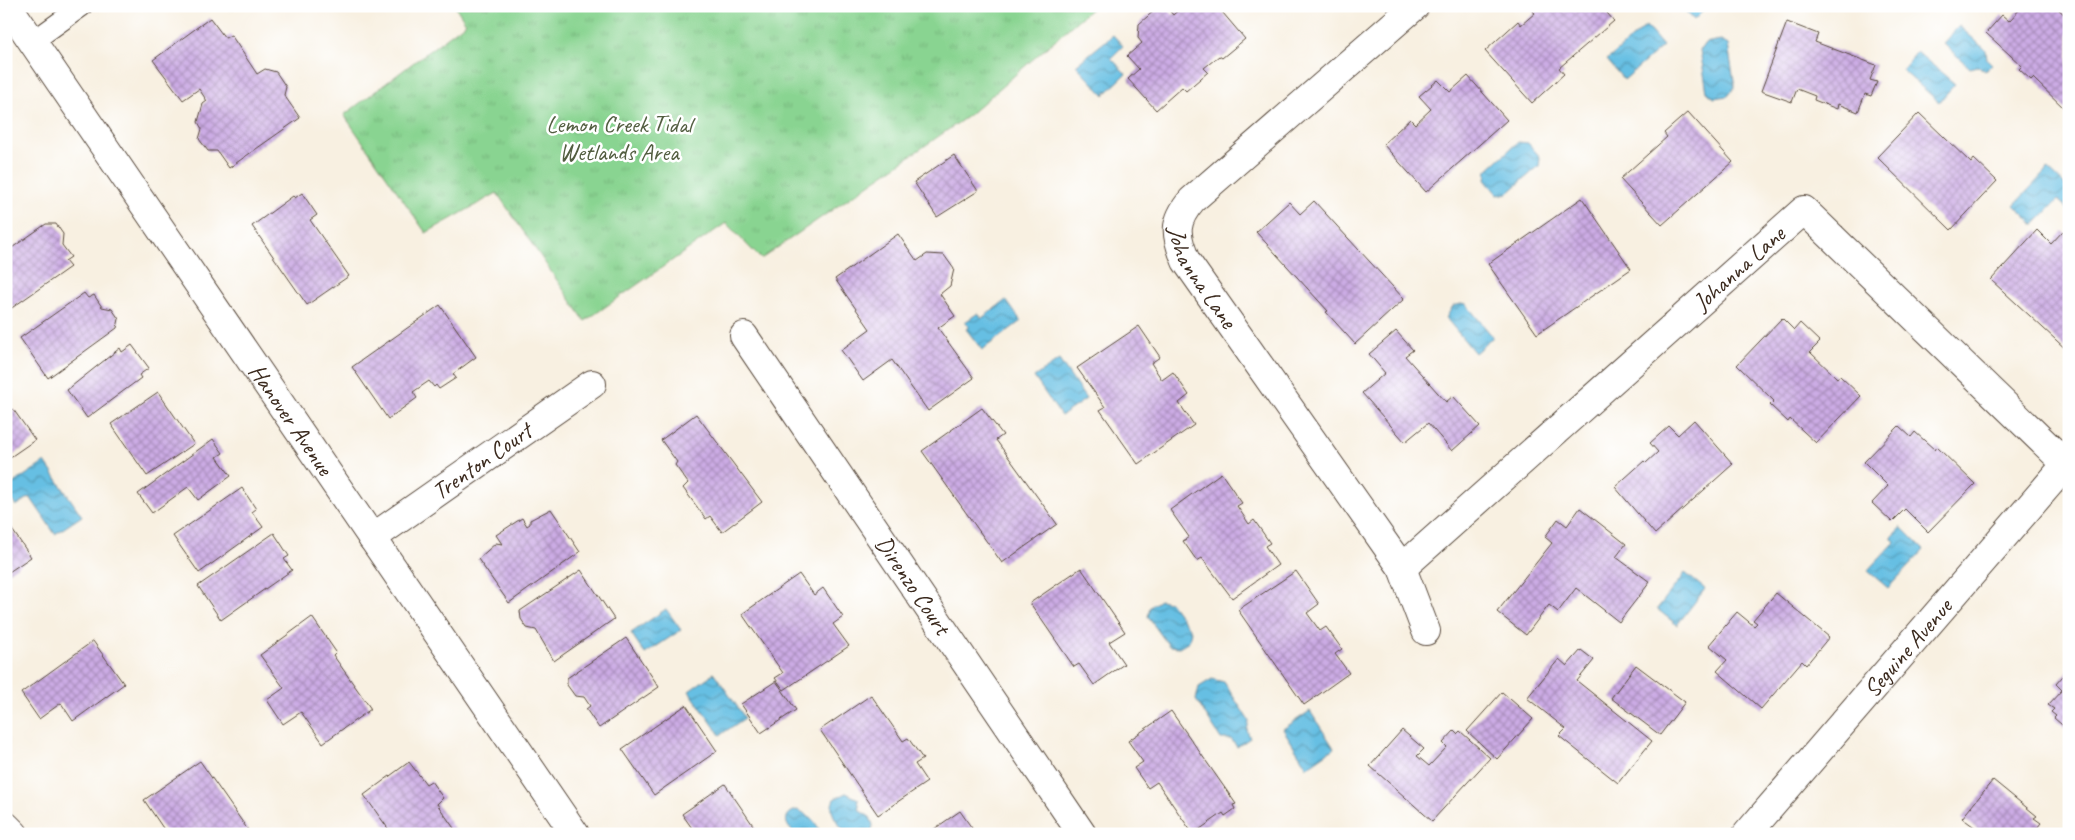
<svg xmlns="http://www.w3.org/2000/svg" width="2075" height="840" font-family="Caveat,sans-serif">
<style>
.park{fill:url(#park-tufts);stroke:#627f58}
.water{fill:url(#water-waves);stroke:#507480}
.building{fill:url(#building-cross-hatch)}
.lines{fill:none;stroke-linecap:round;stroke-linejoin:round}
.service-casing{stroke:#57483b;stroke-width:22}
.minor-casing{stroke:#57483b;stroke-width:30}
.tertiary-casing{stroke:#57483b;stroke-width:30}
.primary-casing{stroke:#57483b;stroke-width:30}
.service{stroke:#fff;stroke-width:20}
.minor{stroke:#fff;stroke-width:28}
.tertiary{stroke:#fff;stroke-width:28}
.primary{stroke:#fff;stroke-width:28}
.labels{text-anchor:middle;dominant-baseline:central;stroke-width:5;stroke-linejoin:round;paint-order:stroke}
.park-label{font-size:24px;fill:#525d40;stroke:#fff}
.street-label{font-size:24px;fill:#3b2a1e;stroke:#fff}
</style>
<defs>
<pattern id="park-tufts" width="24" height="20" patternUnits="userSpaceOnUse" patternTransform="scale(1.25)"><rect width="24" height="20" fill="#89d491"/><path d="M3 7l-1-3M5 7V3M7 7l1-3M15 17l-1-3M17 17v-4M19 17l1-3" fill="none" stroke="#77b67d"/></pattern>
<pattern id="water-waves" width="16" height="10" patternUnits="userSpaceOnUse" patternTransform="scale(1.25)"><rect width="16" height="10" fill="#66bfe3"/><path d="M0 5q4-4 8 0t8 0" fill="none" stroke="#559bb7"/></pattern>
<pattern id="building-cross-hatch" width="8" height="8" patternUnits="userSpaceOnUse" patternTransform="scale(1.25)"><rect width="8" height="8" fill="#ccace5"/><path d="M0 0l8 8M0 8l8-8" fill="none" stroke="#a78cb9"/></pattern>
</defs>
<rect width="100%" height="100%" fill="#fff"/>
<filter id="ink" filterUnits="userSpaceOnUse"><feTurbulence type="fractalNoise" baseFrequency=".02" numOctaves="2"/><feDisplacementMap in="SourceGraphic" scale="10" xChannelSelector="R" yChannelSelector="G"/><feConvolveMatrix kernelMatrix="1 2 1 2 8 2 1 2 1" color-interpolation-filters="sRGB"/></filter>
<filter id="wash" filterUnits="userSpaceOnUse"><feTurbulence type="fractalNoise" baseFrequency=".0096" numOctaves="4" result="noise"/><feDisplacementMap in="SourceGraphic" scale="20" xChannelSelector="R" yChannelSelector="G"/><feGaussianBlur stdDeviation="1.12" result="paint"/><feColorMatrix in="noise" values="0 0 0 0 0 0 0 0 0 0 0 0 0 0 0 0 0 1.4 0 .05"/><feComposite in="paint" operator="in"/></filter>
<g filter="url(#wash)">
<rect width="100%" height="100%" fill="#f8f0e1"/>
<path class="park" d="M455 6H1094L968 116 761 259 726 223 585 321 497 193 426 233 344 115 466 23Z"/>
<path class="water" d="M1681 6H1708L1694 20Z
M1646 26 1663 46 1624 80 1607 60Z
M1959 26 1986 50 1987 59 1992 64 1985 71 1978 66 1970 68 1943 43Z
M1113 35 1123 46 1111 58 1126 74 1104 95 1076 65Z
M1721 40 1728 45 1735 87 1728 96 1714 98 1707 92 1700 50 1705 43Z
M1917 52 1955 84 1939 102 1902 70Z
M1518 142 1528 143 1540 157 1539 166 1508 193 1498 195 1486 181 1487 170Z
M2048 169 2069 189V210L2058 200 2034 225 2014 205Z
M1006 300 1021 321 982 350 966 329 969 327 965 322 978 313 982 318Z
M1465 303 1493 337 1475 353 1446 318 1453 306Z
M1059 360 1086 399 1061 416 1034 377Z
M45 462 82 516 55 534 30 497 16 506 6 493V488Z
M1901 527 1924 550 1888 588 1868 571 1895 542 1891 537Z
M1685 573 1705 589 1677 625 1657 609Z
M1160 600 1170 602 1191 631 1189 641 1179 647 1169 646 1148 617 1150 607Z
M666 609 681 630 645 654 631 633Z
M714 673 745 718 720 735 689 691Z
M1212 679 1224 682 1249 721 1247 730 1250 738 1237 747 1231 739H1221L1196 700 1199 687Z
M1310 711 1334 748 1307 767 1283 729Z
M846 793 858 799 860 811 870 817 873 825 871 834H846C839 823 827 813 834 799Z
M797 810C806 813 820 823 819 834 813 834 804 835 798 834 786 830 780 814 797 810Z"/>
<g id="blocks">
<path class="building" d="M1183 6H1217L1245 39 1222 58 1219 56 1204 68 1208 72 1186 91 1182 87 1156 110 1128 79 1139 69 1127 56 1142 43 1138 38 1139 24 1156 9 1169 10 1173 15Z
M1531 6H1601L1614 21 1559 68 1564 74 1532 103 1485 51 1518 21 1521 25 1535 13 1529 8Z
M2023 6H2055L2069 19 2067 111 2033 78 2031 80 2019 69 2022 66 1986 33 2002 15 2009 21Z
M210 18 225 38 231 35 257 74 265 69 276 72 286 87 284 95 300 118 229 168 217 151H208L199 139 202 129 198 122 203 104 207 101 199 89 183 100 153 60Z
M1787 22 1818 34 1815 42 1876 65 1870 80 1877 82 1871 96 1865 94 1858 112 1838 104 1837 109 1814 100 1815 96 1797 89 1792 102 1761 91Z
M1468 76 1507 120 1426 192 1383 144 1410 119 1415 124 1431 109 1419 96 1438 80 1450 92Z
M1688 112 1733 162 1662 225 1620 179 1667 137 1664 133Z
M1919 113 1971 163 1974 159 1997 181 1951 230 1877 157Z
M954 155 978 191 937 217 914 182Z
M302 193 317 215 310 220 349 276 307 305 252 226 293 196 295 198Z
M1582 198 1631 269 1537 334 1488 264Z
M1314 201 1404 299 1355 344 1326 312 1328 311 1256 232 1289 202 1300 214Z
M46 224H56L63 234 62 245 71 257 65 261 70 267 6 312V252Z
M2037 230 2051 244 2063 231 2069 236V352L1991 280Z
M898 234 917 261 927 254 944 255 954 269 950 286 940 294 955 316 938 328 974 378 928 411 892 360 863 381 841 350 870 329 835 279Z
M84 293 88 298 94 295 102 307 112 309 119 319 117 328 48 378 20 338Z
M440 305 476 357 453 374 456 378 439 389 436 385 434 387 429 381 413 392 417 398 388 419 352 367Z
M1782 318 1794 330 1800 323 1820 342 1810 352 1837 378 1840 376 1861 396 1816 443 1790 419 1788 422 1770 405 1774 401 1737 365Z
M1139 326 1160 357 1151 363 1162 380 1173 372 1189 395 1179 403 1194 425 1138 464 1100 410 1105 407 1077 368Z
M1396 331 1413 350 1405 356 1446 402 1453 396 1480 426 1452 451 1428 423 1405 442 1362 393 1385 373 1369 354Z
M132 345 149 368 139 375 141 378 87 418 67 390 120 348 122 352Z
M158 392 194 444 147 476 111 424Z
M982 408 1003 435 996 440 1057 524 1002 563 922 451Z
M13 409 35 440 6 460V414Z
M696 414 762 502 722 532 710 516 706 519 683 488 688 483 675 465 677 462 661 440Z
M1694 420 1733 464 1655 534 1615 487 1644 461 1646 463 1658 452 1650 443 1669 426 1678 435Z
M1899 426 1911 437 1915 432 1935 450 1937 447 1975 484 1928 532 1905 509 1892 522 1872 503 1888 486 1864 462Z
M213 439 223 453 217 457 231 476 198 500 188 487 152 513 138 494Z
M1221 473 1242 503 1237 506 1249 524 1254 520 1270 543 1265 546 1278 565 1232 598 1202 558 1197 561 1183 541 1189 537 1170 510Z
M242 488 256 509 252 512 263 527 199 573 173 536Z
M1580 508 1626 544 1616 557 1650 582 1619 622 1576 588 1558 612 1549 605 1526 635 1497 612 1552 543 1545 537 1558 519 1567 526Z
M551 509 580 552 509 603 478 559 496 543 502 544 496 535 522 518 527 526 530 524V520Z
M6 521 31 557 6 574Z
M274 533 289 556 284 559 292 570 221 620 198 586Z
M1081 568 1125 632 1109 642 1124 664 1094 685 1079 664 1074 667 1030 603Z
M581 570 614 619 554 661 536 630 527 628 521 619 520 611Z
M1296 571 1319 604 1307 613 1320 631 1326 627 1342 649 1335 654 1349 673 1304 705 1238 610Z
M799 574 814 595 823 588 843 617 833 624 849 646 784 690 775 678 783 673 742 614Z
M1776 593 1829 637 1806 665 1802 661 1761 709 1717 671 1727 660 1709 645 1737 612 1754 626 1757 623 1753 620Z
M312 617 336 652 333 655 371 709 323 743 301 712 283 724 267 700 284 688 260 655Z
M626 638 659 687 599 728 586 709 590 706 584 697 575 696 567 685V678Z
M93 641 124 684 73 721 61 703 39 719 21 693Z
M1581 650 1594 660 1577 681 1652 741 1618 783 1559 736 1566 729 1527 698 1559 659 1567 666Z
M1636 665 1685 702 1660 735 1611 698Z
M2069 669V731L2054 718 2056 716 2051 712 2054 709 2048 705 2062 690 2056 684Z
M776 681 796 710 761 733 741 704Z
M1502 692 1533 719 1497 759 1467 731Z
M871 695 903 741 908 738 923 759 915 764 927 782 878 815 820 730Z
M686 705 717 751 654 795 622 749Z
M1171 711 1236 804 1233 805 1235 809 1225 816 1223 813 1193 834 1157 782 1148 788 1134 768 1143 762 1128 741Z
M1402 730 1424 749 1417 756 1429 766 1447 747 1443 743 1454 731 1457 734 1460 731 1490 758 1432 821 1370 766Z
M200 761 248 830 242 834H167L144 800Z
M409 762 426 784 431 781 443 798 437 804 458 834H392L364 795Z
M1993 780 2037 816 2034 818 2041 823 2032 834H1974L1977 829 1962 818Z
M725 784 759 834H690L694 831 682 814Z
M960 811 976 834H927Z"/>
</g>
</g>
<g filter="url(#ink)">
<use href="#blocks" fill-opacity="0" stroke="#57483b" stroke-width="1"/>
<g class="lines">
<defs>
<path id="service" d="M32 42 82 6"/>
<g id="minor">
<path id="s1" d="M8 6 575 834"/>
<path id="s2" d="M1415 6 1192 200C1173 222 1175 235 1186 261L1402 568 1426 631"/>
<path id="s3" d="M744 336 1082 834"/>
<path id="s4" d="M372 538 592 384"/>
<path id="s5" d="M1402 568 1804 210 2066 464"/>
</g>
<g id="tertiary">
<path id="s6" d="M1747 834 2069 461"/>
</g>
<path id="primary" d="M6 826 14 834"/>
</defs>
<use href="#service" class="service-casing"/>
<use href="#minor" class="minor-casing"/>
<use href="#tertiary" class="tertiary-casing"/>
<use href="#primary" class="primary-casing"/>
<use href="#service" class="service"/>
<use href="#minor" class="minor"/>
<use href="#tertiary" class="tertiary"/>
<use href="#primary" class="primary"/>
</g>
</g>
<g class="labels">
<g class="park-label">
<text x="619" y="124">Lemon Creek Tidal<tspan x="619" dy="28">Wetlands Area</tspan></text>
</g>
<g class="street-label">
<text stroke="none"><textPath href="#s5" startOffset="451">Johanna Lane</textPath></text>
<text stroke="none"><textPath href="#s2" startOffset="384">Johanna Lane</textPath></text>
<text stroke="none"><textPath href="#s1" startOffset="501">Hanover Avenue</textPath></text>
<text stroke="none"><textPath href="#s4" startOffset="134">Trenton Court</textPath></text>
<text stroke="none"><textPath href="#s3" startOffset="301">Direnzo Court</textPath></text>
<text stroke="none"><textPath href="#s6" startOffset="246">Seguine Avenue</textPath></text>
</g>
</g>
<rect width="2075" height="840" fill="none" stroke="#fff" stroke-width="25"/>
</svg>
